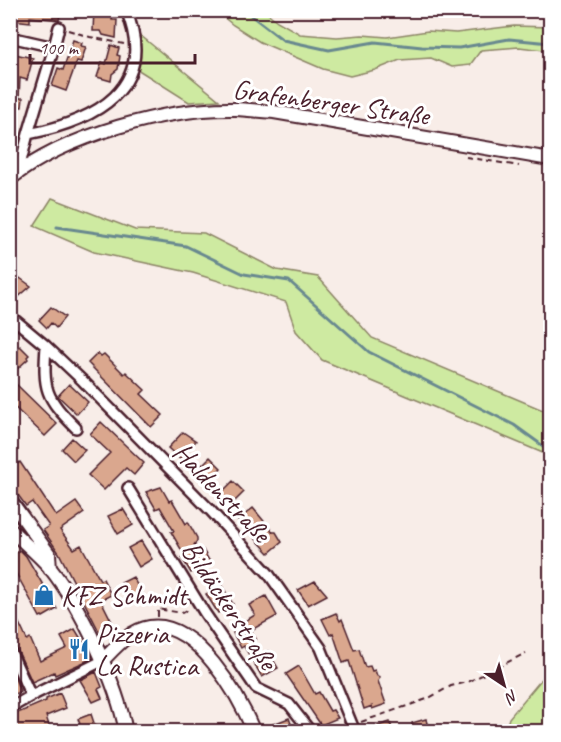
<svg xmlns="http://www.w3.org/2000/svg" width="561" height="742" font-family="Caveat,sans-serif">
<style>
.green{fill:#ceeaa1;stroke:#8c8466;stroke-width:1.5}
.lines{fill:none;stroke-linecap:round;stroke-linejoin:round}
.stream{stroke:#68888f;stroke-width:3}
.building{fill:#daa78e;stroke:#4a1f2b;stroke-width:1.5}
.street-casing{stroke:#4a1f2b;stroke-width:14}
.secondary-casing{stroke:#4a1f2b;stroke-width:16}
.path{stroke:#4a1f2b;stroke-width:2;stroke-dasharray:6 4.5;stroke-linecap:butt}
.street{stroke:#fff;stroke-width:9}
.secondary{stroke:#fff;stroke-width:12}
.labels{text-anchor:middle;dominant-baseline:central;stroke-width:6;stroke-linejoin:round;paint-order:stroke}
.street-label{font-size:28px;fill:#4a1f2b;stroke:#fff}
.poi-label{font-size:28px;fill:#4a1f2b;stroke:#fff;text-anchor:start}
</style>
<rect width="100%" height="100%" fill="#f8ede8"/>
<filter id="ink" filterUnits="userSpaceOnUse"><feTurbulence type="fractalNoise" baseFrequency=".0167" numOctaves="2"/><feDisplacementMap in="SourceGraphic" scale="12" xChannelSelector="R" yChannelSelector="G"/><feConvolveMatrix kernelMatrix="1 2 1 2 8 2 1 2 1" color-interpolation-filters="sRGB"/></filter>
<g filter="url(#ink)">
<path class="green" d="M216 11H265L277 21 300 34 337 37 362 35 387 37 428 31 456 33 514 26 550 27V48L544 50 519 47 481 50 470 65 452 67 431 58 400 60 375 70 350 76 323 69 260 42 233 25Z
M140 35 219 100 189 102 137 69Z
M52 198 135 230 204 233 277 270 318 277 372 338 550 413V456L322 360 296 331 286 302 193 273 94 252 34 226Z
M550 669V731H505L509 718Z"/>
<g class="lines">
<path class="stream" d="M244 10 283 40 329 50 375 42 422 47 459 48 509 39 550 43
M57 227 186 246 244 274 289 281 369 352 514 425 550 451"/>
</g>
<path class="building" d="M14 10H61L59 20 30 17V22L13 20Z
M94 10H113L112 20H117L116 38 103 35 101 31H93Z
M73 40 82 43 81 46 86 47 81 62 77 61 66 91 52 86 58 68 63 70Z
M111 45 119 48 117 55 120 56 118 69 112 74 111 81 97 77 102 62 106 64Z
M15 54 33 58 27 80 20 78 19 98H23L22 107H18L17 117 10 116V72Z
M10 271 31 286 16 299 10 294Z
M51 307 65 317 56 328 51 323 47 328 39 320Z
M20 346 29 355 27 357 28 359 16 370 10 364V355Z
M98 353 101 356 104 354 124 374 126 372 145 390 141 394 163 415 151 427 88 363Z
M16 384 57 424 45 436 10 403V389Z
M69 384 88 402 77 414 58 396Z
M101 422 144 463 134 475 126 468 104 490 88 475 110 453 90 434Z
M183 432 196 441 180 459 168 448Z
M72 438 85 450 74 461 62 449Z
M210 457 221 468 206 484 192 471 199 464 201 466Z
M20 462 56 516 76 502 84 513 60 530 74 549 81 545 100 580 103 579 111 595 101 600 116 630 102 637 59 553 43 530 49 526 32 502 26 506 10 484V469Z
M233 481 244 492 230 506 219 495Z
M161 487 169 501 172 500 186 524 188 522 197 538V541L194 545 200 552 203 550 210 562 191 573 182 558 185 556 171 532 174 531 160 507 156 509 146 492Z
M253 508 273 532H276L282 542 269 553 238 520Z
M123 509 133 525 118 534 108 516Z
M141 541 152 559 139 567 128 548Z
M20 550 26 556 57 609 43 617 42 616 40 617 11 564 16 562 12 555Z
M133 577 143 597 132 603 121 583Z
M315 581 327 595 308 605 298 590Z
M222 586 233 604 218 613 206 594Z
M266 596 277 616 251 630 256 639 252 642 261 656 268 651 278 668 262 677 244 646 241 648 233 633 239 622 242 623 255 615 249 605Z
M10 604 27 640 30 638 40 661 67 648 61 637 75 629 92 657 91 659 55 675 54 672 32 682 16 647 10 643Z
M336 613 340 621 342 619 354 650 359 649 365 667 370 666 372 671 375 670 377 676 380 677 378 681 386 704 372 709V706L364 709 349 661 343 663 333 633 330 635 322 619Z
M299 666 315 694 319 692 330 711 333 710 338 718 321 725 286 674Z
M10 672 13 677 14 676 20 691 10 697Z
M96 672 102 687 98 689 102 698 93 702 80 680Z
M60 693 66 708 46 716 51 732H24L23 729 18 731 14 721 16 720 13 715 46 701V699Z
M91 714 97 732H83L78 719Z
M289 718 294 732H276L273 724Z
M426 719 429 732H414L412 723Z
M390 722 393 732H366V730Z"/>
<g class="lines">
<defs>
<path id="street" d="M10 37 54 47
M28 134 54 47 59 27
M18 173 28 134C94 121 159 89 126 10
M10 316 46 346 83 381 210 510 268 573 321 648 355 732
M46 346C43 390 45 397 76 428
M128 488 204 612 256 688 289 704 311 732
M10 650 31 696
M10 708 31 696 102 661"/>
<path id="secondary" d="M10 179C65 135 168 107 237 109 250 110 262 111 274 112L550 159
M10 500 49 554 50 569
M10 529C23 542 38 554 50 568 81 607 117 683 126 732
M102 661C116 647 130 630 150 627 196 620 239 696 254 732"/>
</defs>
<use href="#street" class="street-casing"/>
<use href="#secondary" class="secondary-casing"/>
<path class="path" d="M68 30 90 37 124 44
M466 157 519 166
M158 617V609L182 613 190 608
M361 722 427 699 451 686 468 682 526 653
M10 728 12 732"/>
<use href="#street" class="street"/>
<use href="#secondary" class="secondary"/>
</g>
</g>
<defs>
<symbol id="shop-bare" viewBox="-9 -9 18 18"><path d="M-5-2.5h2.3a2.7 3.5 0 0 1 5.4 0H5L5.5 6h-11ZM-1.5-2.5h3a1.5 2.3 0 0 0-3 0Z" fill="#1f6fb2" stroke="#fff" stroke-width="2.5" paint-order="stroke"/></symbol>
<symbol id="restaurant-bare" viewBox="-9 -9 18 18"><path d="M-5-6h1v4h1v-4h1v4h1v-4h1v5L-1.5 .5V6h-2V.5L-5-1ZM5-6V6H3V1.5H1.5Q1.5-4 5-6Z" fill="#1f6fb2" stroke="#fff" stroke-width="2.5" paint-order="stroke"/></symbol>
</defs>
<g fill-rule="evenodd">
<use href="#shop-bare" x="29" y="580" width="30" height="30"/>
<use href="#restaurant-bare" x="64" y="634" width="30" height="30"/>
</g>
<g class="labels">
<g class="street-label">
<text transform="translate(331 102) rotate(8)">Grafenberger Straße</text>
<text transform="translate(222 492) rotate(46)">Haldenstraße</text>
<text transform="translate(230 605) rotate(56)">Bildäckerstraße</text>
</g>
<g class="poi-label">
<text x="61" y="595">KFZ Schmidt</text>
<text x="96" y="633">Pizzeria<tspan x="96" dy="32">La Rustica</tspan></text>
</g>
</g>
<rect width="561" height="742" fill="none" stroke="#fff" stroke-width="36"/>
<rect x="18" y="18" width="525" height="706" fill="none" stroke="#4a1f2b" stroke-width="2" filter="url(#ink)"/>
<g transform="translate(504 685) rotate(144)" stroke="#ffffff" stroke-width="4.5" paint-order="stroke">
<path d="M0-4.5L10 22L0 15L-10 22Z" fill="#4a1f2b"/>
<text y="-9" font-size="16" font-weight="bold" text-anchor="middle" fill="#4a1f2b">N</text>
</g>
<path d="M30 54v9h165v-9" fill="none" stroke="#4a1f2b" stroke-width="3"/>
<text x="39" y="54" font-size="18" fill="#4a1f2b" stroke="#ffffff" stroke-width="4.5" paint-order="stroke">100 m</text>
</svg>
